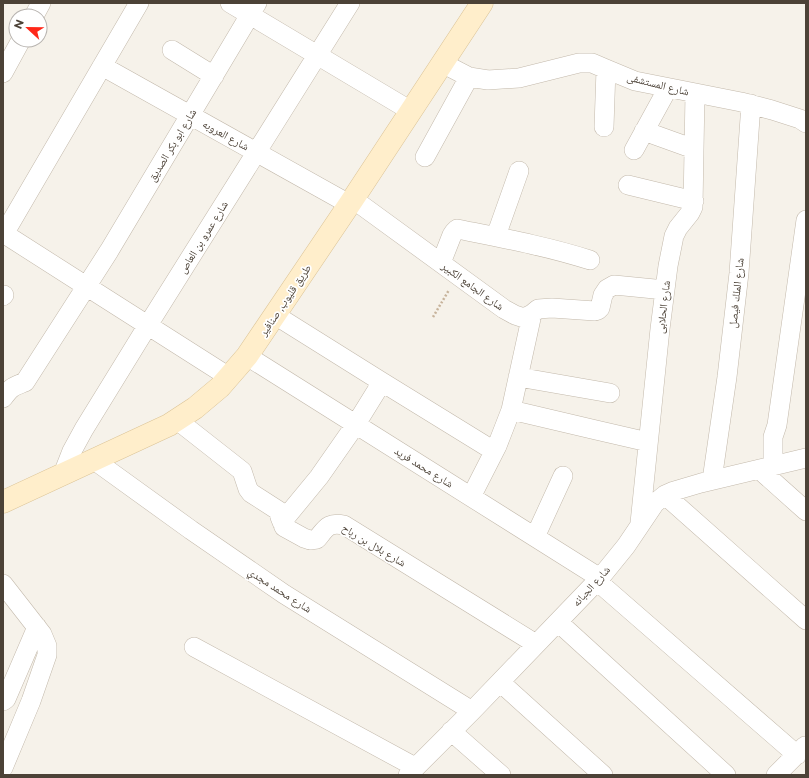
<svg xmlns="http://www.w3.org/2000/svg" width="809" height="778" font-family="Montserrat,'Noto Naskh Arabic',sans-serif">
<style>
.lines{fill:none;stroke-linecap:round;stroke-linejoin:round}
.street-casing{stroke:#c3b9ab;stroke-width:20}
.secondary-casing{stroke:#dbc395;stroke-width:23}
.path{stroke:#c7b39b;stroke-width:2.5;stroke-dasharray:2 2;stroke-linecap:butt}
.street{stroke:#fff;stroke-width:19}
.secondary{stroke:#ffeecb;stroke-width:22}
.labels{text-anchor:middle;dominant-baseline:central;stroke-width:3.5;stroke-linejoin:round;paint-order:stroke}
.street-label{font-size:11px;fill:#4c4237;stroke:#fff}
</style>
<rect width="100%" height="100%" fill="#f6f2ea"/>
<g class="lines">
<defs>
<path id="street" d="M230 3 411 111
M34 16 41 3
M172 50 214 76
M442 63 469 77 488 80 519 78 579 63H592L606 69 635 81 741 102 772 110 800 119 806 123
M102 66 349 204
M3 73 21 40
M604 127 606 69
M644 131 694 149
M634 150 668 88
M425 157 469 77
M628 185 694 201
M353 199 504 309 515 315 524 318 532 314 538 309 552 308 595 311 598 310 600 308 603 295 607 289 614 285 665 290
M3 233 86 286 229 377
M4 234 139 3
M496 236 519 171
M441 263 452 235 454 232 457 229C502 238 546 246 590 260
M3 296 4 295
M275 315 382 382 494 451
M247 356 600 578
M518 377 610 393
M3 398C12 386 13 387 25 382L109 251 257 3
M511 410 596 430 648 442
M177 420 242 471 248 489 251 493 279 511 280 517 284 527 304 538 310 540 317 539C326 528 328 522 344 525L536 644
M94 460 191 530 284 594 472 711
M773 466V437L777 425 806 220
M759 469 806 511
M63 474 72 451 84 429 148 325 350 3
M712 480 727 377 739 273 751 104
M665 495 806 620
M471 497 497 446 511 410 532 314
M282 522 319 477 356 424 382 382
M640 523 660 329 668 266 674 236 678 228 690 213 693 207 695 93
M535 537 563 476
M597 581 797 755
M3 584 42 634 47 646V655L31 701 3 768
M558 622 726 775
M194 647 415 767
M500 682 603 775
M3 701 6 699 37 627
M451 731 501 775
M408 775 472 711 600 578 626 546 655 503 665 495 674 491 701 483 806 458
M776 775 805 746"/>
<path id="secondary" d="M3 502 169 425 195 408 220 387 247 356 353 199 482 3"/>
</defs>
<use href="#street" class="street-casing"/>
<use href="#secondary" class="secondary-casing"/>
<path class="path" d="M433 317 449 290"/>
<use href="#street" class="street"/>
<use href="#secondary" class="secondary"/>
</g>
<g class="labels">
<g class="street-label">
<text transform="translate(658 84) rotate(14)">شارع المستشفى</text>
<text transform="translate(226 135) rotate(29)">شارع العروبه</text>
<text transform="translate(172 145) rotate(-59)">شارع ابو بكر الصديق</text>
<text transform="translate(203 237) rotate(-58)">شارع عمرو بن العاص</text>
<text transform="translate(473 286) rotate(36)">شارع الجامع الكبير</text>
<text transform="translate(736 293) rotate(-84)">شارع الملك فيصل</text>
<text transform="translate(285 300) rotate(-56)">طريق قليوب, صنافير</text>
<text transform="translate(663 307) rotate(-83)">شارع الحلابى</text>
<text transform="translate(424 467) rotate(32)">شارع محمد فريد</text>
<text transform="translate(374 545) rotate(31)">شارع بلال بن رباح</text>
<text transform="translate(591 586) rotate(-48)">شارع الجبانه</text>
<text transform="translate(280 590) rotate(33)">شارع محمد مجدي</text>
</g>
</g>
<rect width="809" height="778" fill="none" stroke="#4c4237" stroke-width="8"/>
<g transform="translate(28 28) rotate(292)"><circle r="19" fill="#ffffff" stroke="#b7b3af"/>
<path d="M0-3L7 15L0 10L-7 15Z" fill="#ff2718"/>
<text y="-6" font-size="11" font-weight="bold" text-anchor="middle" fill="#4c4237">N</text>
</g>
</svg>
